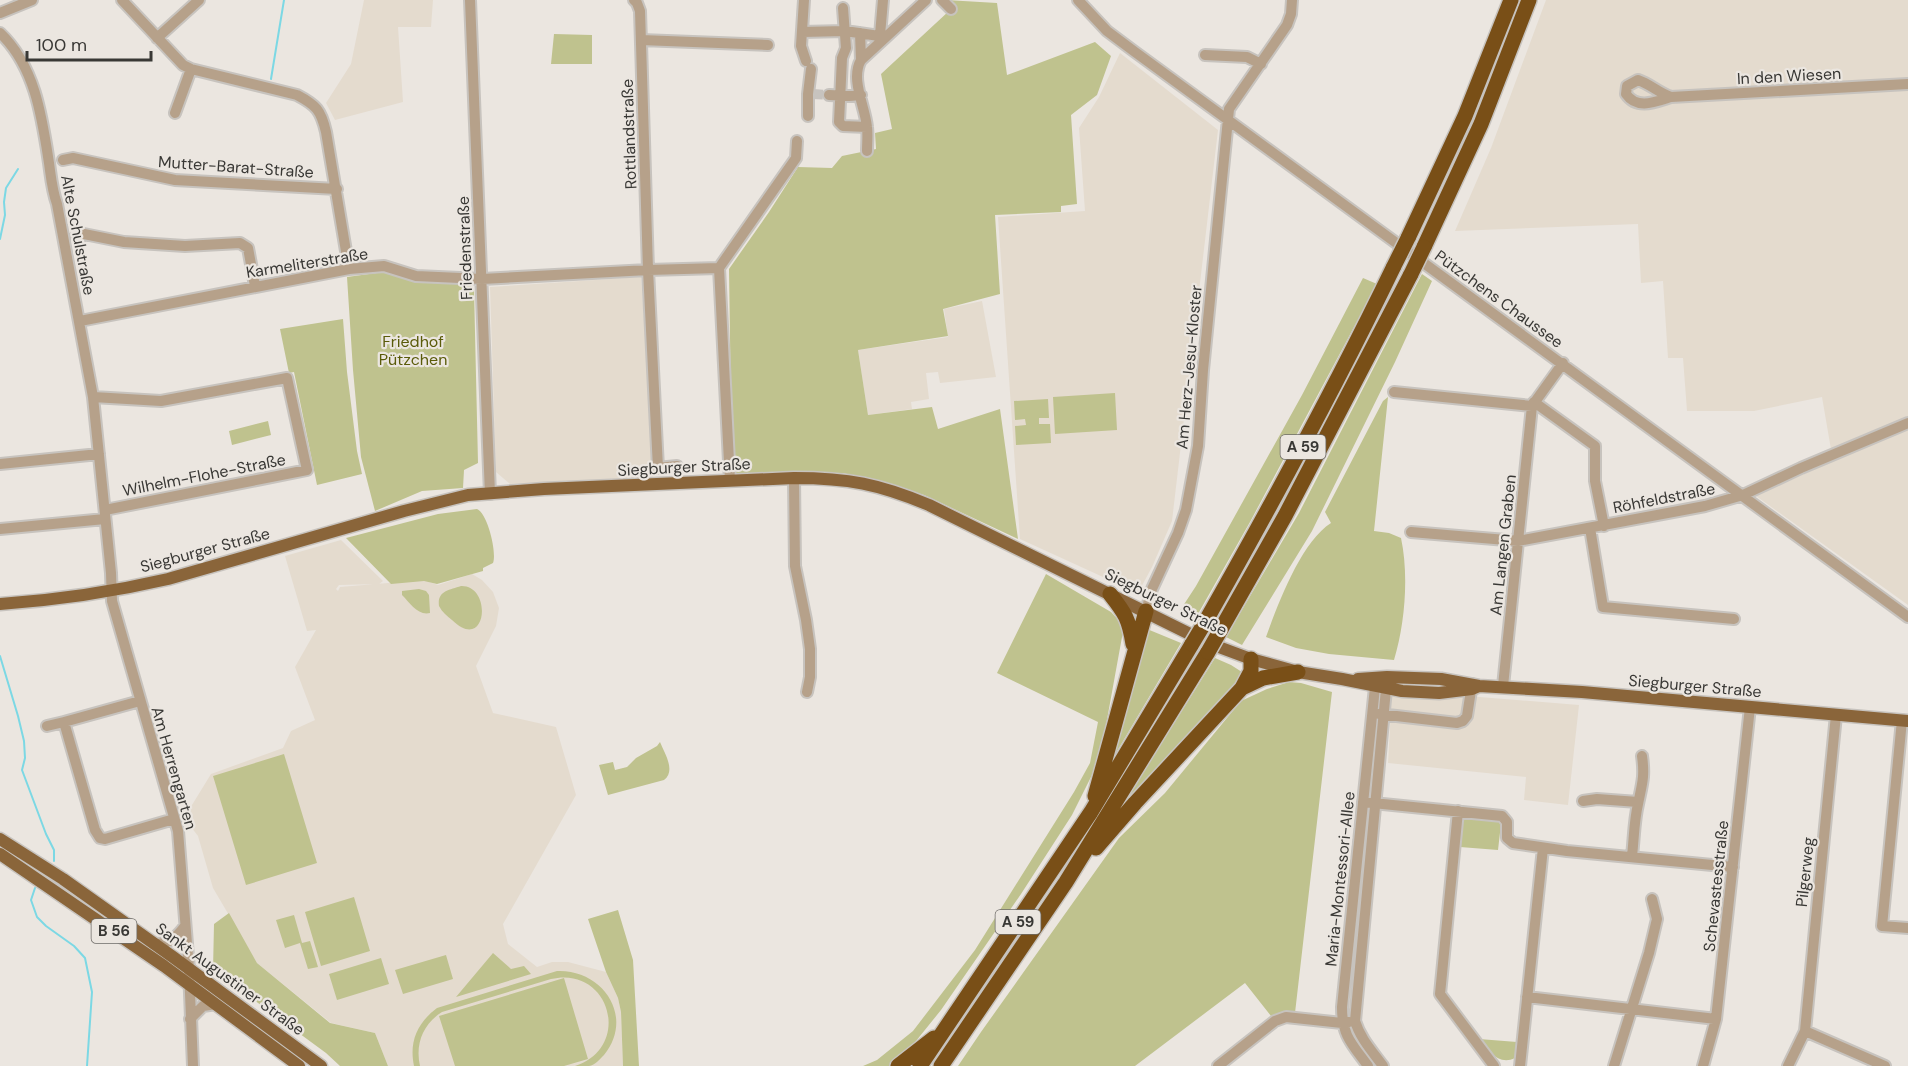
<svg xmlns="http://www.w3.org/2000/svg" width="1908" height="1066" font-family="'DM Sans',sans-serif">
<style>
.built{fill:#e4dbce}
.green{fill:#bfc28e}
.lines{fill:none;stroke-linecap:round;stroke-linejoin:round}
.stream{stroke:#7cd8e4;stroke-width:2}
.minor-tunnel{stroke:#c7c3be;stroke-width:10;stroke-dasharray:10 5;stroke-linecap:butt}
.minor-casing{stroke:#c7c3be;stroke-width:14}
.major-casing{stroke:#c7c3be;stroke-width:15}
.highway-casing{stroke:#c7c3be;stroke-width:18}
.minor{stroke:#b6a18a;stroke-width:10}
.major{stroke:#8a653a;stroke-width:12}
.highway{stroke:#794f17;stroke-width:15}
.highway-bridge-casing{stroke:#c7c3be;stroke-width:18;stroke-linecap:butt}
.highway-bridge{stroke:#794f17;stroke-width:15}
.labels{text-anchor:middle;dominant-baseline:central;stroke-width:4.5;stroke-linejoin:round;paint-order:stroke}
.shield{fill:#ebe6e0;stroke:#6e6c68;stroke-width:1.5}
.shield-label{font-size:15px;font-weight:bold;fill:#393835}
.street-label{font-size:16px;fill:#393835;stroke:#ebe6e0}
.park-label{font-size:16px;fill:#5a5b09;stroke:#ebe6e0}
</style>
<rect width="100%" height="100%" fill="#ebe6e0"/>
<path class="built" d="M364 0H433L431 27H398L403 102 335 120 326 103 351 64Z
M1546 0H1908V605L1756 496 1833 461 1822 397 1754 411H1687L1683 358H1668L1663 281 1641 283 1638 224 1455 231 1491 148Z
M1120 53 1218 130 1172 521 1152 567 1138 593 1020 539 998 217 1085 211 1079 128 1099 97Z
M641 277 655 478 510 484 496 472 490 287Z
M982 301 996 377 940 383 938 372 926 373 929 399 911 402 912 409 868 415 858 350 948 337 944 309Z
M341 540 383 581 379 584 339 585 336 589 338 591 340 587 424 580 438 585 472 574 482 580 493 592 499 608 496 626 476 666 493 713 556 727 576 795 503 924 508 944 537 967 552 962H568L606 972 618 998 621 1012 623 1066H388L375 1033 331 1023 257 963 213 888 198 836 184 818 211 774 283 748 291 731 315 720 295 667 316 630 307 631 285 556Z
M1392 690 1579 705 1568 805 1524 800 1526 777 1388 763Z"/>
<path class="green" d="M946 0 997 3 1007 75 1095 42 1111 56 1097 95 1071 115 1077 204 1061 206V212L995 215 1000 294 943 309 948 336 858 350 868 415 932 407 938 429 1000 409 1018 539 924 495 884 483 843 473 732 475 729 269 769 212 798 167 832 168 842 156 876 149 875 133 892 129 881 74 949 11Z
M554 34 592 35V64H551Z
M384 272 419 282H466L474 289 478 463 464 470 463 488 422 491 375 511 361 457 353 370 347 277Z
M1422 274 1432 281 1395 362 1312 531 1242 645 1226 637 1299 513Z
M1363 278 1377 284 1250 522 1194 621 1179 612 1196 586 1302 395Z
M343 319 347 372 357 451 362 474 317 485 294 372 289 373 280 329Z
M1115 393 1117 430 1055 434 1053 397Z
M1388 397 1374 531 1389 533 1401 538C1409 575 1405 624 1394 660L1329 654 1296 648 1266 637C1278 604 1301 542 1331 523L1325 512 1383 401Z
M1048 399 1049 418H1039V424H1050L1051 443 1016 445 1015 426 1026 425 1025 419 1015 420 1014 401Z
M268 421 271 435 232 445 229 431Z
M477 509C488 514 497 553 493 563L483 568V571L437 584 424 581 391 584 346 538 438 514Z
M1046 574 1111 612 1124 626 1106 725 1092 775 1072 815 1021 894 941 1010 916 1041 889 1066H863L877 1060 913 1031 975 950 1074 792 1090 763 1098 722 997 673Z
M461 586C493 585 487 654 452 620 447 616 442 612 439 606 437 591 449 590 461 586Z
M419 589 426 591 429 595 430 613C418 616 410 603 402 595V591Z
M1147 629 1181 643 1103 775Z
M1215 658 1231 665 1245 674 1174 749 1119 811Z
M1289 682 1301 683 1332 692 1295 1013 1271 1016 1245 983 1135 1066H958L981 1032 1119 838 1165 793 1241 701 1267 689Z
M660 742C665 754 676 771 664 780L608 795 599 765 613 762 615 770 627 767 636 758 657 746Z
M284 754 317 863 246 885 213 776Z
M1466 817 1497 820 1501 824 1498 850 1460 847 1462 820Z
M354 897 370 951 321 966 305 912Z
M618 910 633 960 639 1066H623L621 1012 618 998 606 972 588 919Z
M229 913 257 963 330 1023 375 1033 388 1066H340L326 1053 213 970 214 924Z
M294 915 302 943 310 941 318 967 308 969 300 943 285 948 276 920Z
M493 953 511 969 524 966 531 974 456 997Z
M446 955 453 979 403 994 395 970Z
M381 958 389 984 337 1000 329 974Z
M557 971C603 969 635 1017 604 1055 600 1059 595 1065 589 1066 585 1066 579 1066 575 1066 633 1047 610 965 551 979L442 1012C423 1024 415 1044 420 1066H414C409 1042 417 1023 437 1008Z
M564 978 588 1059 564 1066H455L439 1016Z
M1479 1039 1517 1042 1515 1058C1499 1066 1488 1051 1479 1039Z"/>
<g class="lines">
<path class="stream" d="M271 79 284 0
M0 239 5 215 4 202 6 188 18 169
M0 656 18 716 24 741 25 758 22 770 46 834 54 850V861
M35 888 31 900 37 917 46 926 74 946 85 958 92 992 87 1066"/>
<path class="minor-tunnel" d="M813 94 829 95"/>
<defs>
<path id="minor" d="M122 0 183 65 191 69 297 95C316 105 321 110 326 132L349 269
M470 0 490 494
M634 0 637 3 640 11 648 270 658 468 677 466
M804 0 801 46 806 61
M942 0 951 9
M1078 0 1107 31 1135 52 1908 617
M843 8 846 48 842 58 839 122 843 126 867 127
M0 13 32 0
M802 32 845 31 886 37
M0 33C35 66 42 117 49 163 51 177 52 190 57 204L93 397 111 573 112 601 178 831 189 969 193 1066
M860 33 861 60
M880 35 883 0
M157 38 199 0
M641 40 768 45
M1205 55 1247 57 1261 64
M829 95 849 96 861 95
M1671 97C1659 93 1650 84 1638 80L1627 86 1626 94C1637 110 1655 102 1671 97L1908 84
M175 113 191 69
M808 116V94L811 69
M867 151C867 143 868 135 867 127 865 106 850 79 861 60L926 0
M63 160 73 158 175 180 337 189
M76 236 84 234 124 242 185 246 240 243 248 248 255 286
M80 321 349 269 384 266 416 276 482 279 648 270 719 268
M1394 392 1532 406
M93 397 161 401 287 378 307 470 105 510
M1534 402 1595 446V481L1604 526
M0 464 99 454
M794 478 795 566 806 620 810 649V677L807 692
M730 481 719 268 796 158 797 141
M1590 528 1603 607 1734 619
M0 529 105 519
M1411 532 1518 541 1705 506 1743 495 1801 468 1908 423
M1146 611 1152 589 1178 533 1186 510 1198 446 1203 370 1229 109 1287 25 1291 14 1292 0
M1503 686 1532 406 1563 363
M1379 714 1457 723 1463 721 1467 716 1472 684
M1902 720 1882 926 1908 928
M64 722 140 701
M47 726 64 722 95 830 100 838 105 839 174 819
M1583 801 1597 799 1638 802
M1363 802 1502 816 1507 822V838L1513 843 1567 851 1733 867
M1458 811 1440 994 1494 1066
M1632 856C1634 839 1634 821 1638 804 1642 784 1645 777 1642 756
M153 944C168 945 177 937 185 926
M1527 997 1716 1019
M190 1019 203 1006 216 1004
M1805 1031 1885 1066
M1218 1066 1275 1021 1286 1017 1342 1023 1349 1022
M1368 1066C1352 1044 1342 1036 1342 1007L1375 687
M1383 1066C1372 1051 1360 1038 1355 1021L1386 689
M1520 1066 1543 848
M1614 1066 1649 953 1657 919 1652 899
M1703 1066 1716 1019 1750 707
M1788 1066 1805 1031 1836 715"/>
<path id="major" d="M0 604C57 600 112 592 168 579L404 511 468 495 544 489 794 478C848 478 879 484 929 505L1208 643 1251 659 1298 672 1342 679 1402 691 1439 693 1472 689 1479 686
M1358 679 1387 677 1441 679 1479 686 1582 692 1908 721
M0 839 63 879 173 957 321 1066
M0 854 164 966 299 1066"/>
<path id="highway" d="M1408 238 1465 116 1511 0
M1424 247 1481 124 1529 0
M1110 594C1125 613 1129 619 1133 644
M1204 624C1271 506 1335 388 1394 266
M1220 631 1285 516 1411 274
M1242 688 1251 671V659
M1095 796 1146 611
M1096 848 1135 803 1242 688 1263 678 1298 672
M898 1066 934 1038
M920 1066 1091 812 1192 644
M941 1066 1066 882 1208 652"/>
</defs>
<use href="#minor" class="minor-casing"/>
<use href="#major" class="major-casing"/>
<use href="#highway" class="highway-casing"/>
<use href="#minor" class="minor"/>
<use href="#major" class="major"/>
<use href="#highway" class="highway"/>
<defs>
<path id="highway-bridge" d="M1394 266 1408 238
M1411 274 1424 247
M1192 644 1204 624
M1208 652 1220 631"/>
</defs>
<use href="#highway-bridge" class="highway-bridge-casing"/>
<use href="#highway-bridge" class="highway-bridge"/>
</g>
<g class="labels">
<g class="shield">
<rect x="1280.5" y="435" width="45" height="24" rx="4.5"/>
<rect x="995.5" y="910" width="45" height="24" rx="4.5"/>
<rect x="91.5" y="919" width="45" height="24" rx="4.5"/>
</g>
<g class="shield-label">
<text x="1303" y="447">A 59</text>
<text x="1018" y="922">A 59</text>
<text x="114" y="931">B 56</text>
</g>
<g class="street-label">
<text transform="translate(1789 76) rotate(-3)">In den Wiesen</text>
<text transform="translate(629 134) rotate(-92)">Rottlandstraße</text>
<text transform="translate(236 167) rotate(4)">Mutter-Barat-Straße</text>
<text transform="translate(78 235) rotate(79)">Alte Schulstraße</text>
<text transform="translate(465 248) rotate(-92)">Friedenstraße</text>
<text transform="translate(307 263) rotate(-9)">Karmeliterstraße</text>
<text transform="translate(1499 299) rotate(36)">Pützchens Chaussee</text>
<text transform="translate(1189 367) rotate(-85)">Am Herz-Jesu-Kloster</text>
<text transform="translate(684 467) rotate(-3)">Siegburger Straße</text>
<text transform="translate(204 475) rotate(-11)">Wilhelm-Flohe-Straße</text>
<text transform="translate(1664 498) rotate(-11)">Röhfeldstraße</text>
<text transform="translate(1503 545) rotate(-84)">Am Langen Graben</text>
<text transform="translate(205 550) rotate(-15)">Siegburger Straße</text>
<text transform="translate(1166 602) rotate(26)">Siegburger Straße</text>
<text transform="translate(1695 686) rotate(5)">Siegburger Straße</text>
<text transform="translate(174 768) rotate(74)">Am Herrengarten</text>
<text transform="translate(1805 872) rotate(-84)">Pilgerweg</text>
<text transform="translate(1340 879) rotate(-84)">Maria-Montessori-Allee</text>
<text transform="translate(1716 886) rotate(-84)">Schevastesstraße</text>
<text transform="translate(230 979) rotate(36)">Sankt Augustiner Straße</text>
</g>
<g class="park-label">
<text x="413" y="341">Friedhof<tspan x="413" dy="18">Pützchen</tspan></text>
</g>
</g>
<path d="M27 51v9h124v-9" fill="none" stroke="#393835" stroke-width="3"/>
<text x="36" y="51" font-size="18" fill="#393835" stroke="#ebe6e0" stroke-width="4.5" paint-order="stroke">100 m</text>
</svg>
